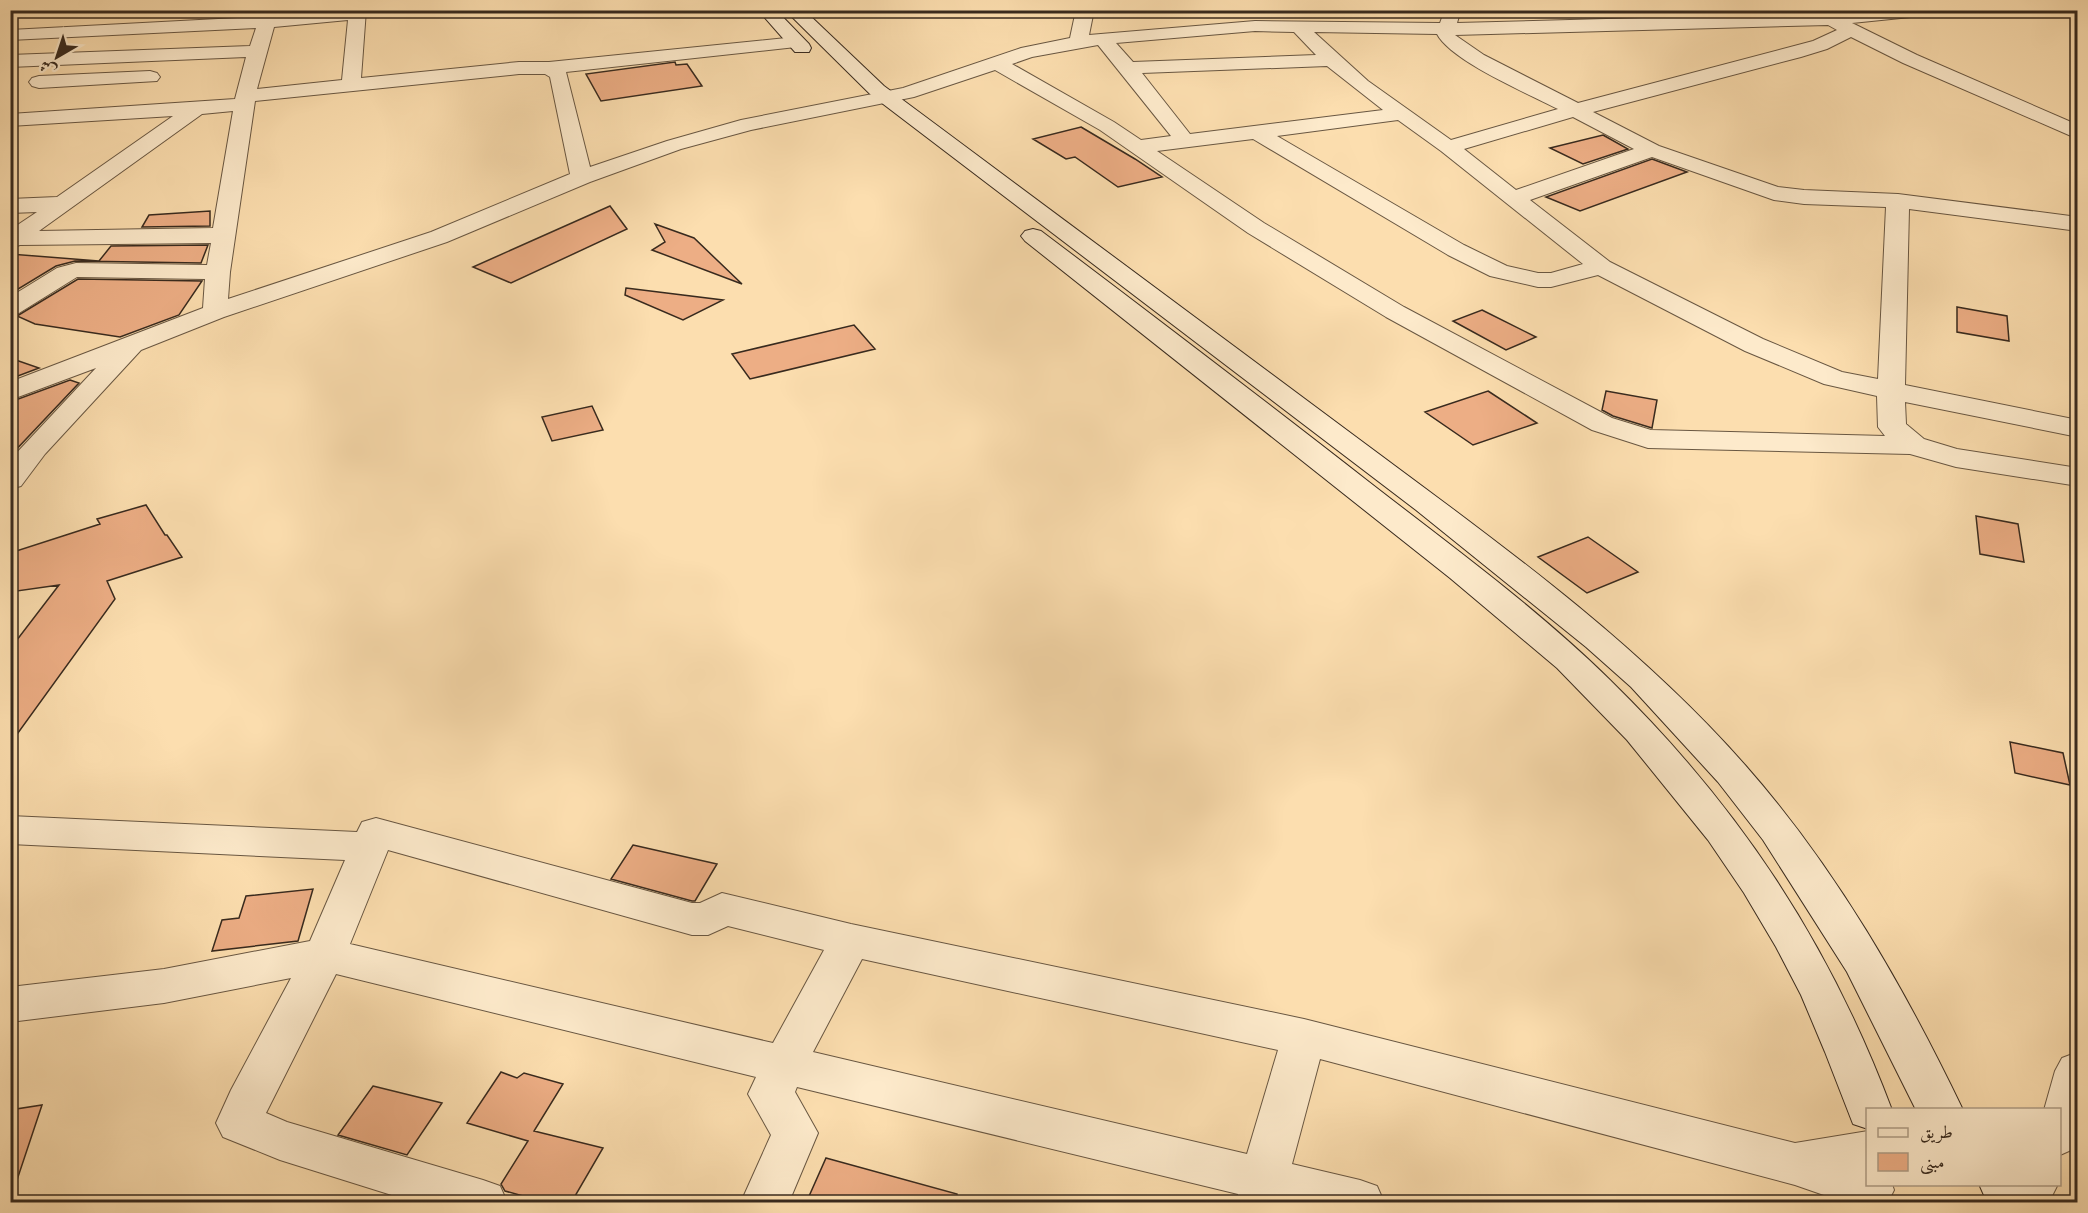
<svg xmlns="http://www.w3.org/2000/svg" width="2088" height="1213" font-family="'IM FELL Great Primer',Amiri,serif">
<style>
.building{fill:#edae85;stroke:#382a1e;stroke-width:1.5}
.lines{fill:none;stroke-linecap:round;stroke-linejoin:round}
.street-casing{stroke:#695742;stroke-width:2}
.secondary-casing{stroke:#382a1e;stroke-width:2}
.street{fill:#fdeacb;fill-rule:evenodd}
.secondary{fill:#fdeacb;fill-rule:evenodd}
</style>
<rect width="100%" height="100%" fill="#fcdeaf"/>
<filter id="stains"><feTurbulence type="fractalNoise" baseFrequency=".00333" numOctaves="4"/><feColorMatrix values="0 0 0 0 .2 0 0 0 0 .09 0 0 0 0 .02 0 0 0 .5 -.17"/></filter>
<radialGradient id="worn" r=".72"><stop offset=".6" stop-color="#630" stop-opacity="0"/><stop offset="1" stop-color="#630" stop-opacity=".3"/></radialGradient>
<path class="building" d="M675 62 676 65 687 64 702 86 601 101 586 74Z
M1081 127 1135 159 1162 177 1118 187 1075 157 1066 159 1033 139Z
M1603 135 1628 149 1583 164 1550 148Z
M1652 159 1687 172 1580 211 1546 197Z
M610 206 627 229 511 283 473 267Z
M210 211V226L142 227 149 215Z
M655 224 694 238 742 284 652 250 665 242Z
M208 245 201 263 75 261 56 266 10 294V254L99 261 111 246Z
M78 279 202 281 179 315 120 337 35 324 17 316Z
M626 288 723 300 683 320 625 295Z
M1957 307 2007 316 2009 341 1957 332Z
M1482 310 1536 337 1506 350 1453 321Z
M854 325 875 349 750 379 732 354Z
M10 358 39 368 10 379Z
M70 380 79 383 10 456V402Z
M1488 391 1537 423 1473 445 1425 412Z
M1606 391 1657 400 1652 428 1613 416 1602 410Z
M592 406 603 430 552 441 542 417Z
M146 505 165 535H167L182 557 107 581 115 599 10 744V649L59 585 10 592V553L100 524 97 519Z
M1976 516 2018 524 2024 562 1980 554Z
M1588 537 1638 572 1587 593 1538 557Z
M2010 742 2063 753 2070 785 2015 773Z
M633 845 717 864 695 901H692L611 879Z
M313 889 298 941 212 951 222 920 239 918 246 896Z
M501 1072 517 1078 524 1073 563 1084 534 1131 603 1148 571 1203H548L505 1191 501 1184 528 1141 467 1123Z
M373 1086 442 1103 407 1155 338 1135Z
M42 1105 15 1186 10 1185V1110Z
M826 1158 957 1194 956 1203H806Z"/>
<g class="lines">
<defs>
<path id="street" d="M256 10H274L275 16 366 10 361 78 519 62H549L796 37 802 38 805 42 802 46 796 47 566 72 590 167 667 141 741 120 903 88 1021 48 1070 38 1076 10H1094L1089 35 1255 21 1440 23 1444 12H1456L1459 16 1457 23 1938 10 1930 15 1852 23 1917 55 2078 125V139L1903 63 1851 37 1827 49 1801 57 1593 112 1659 146 1778 187 1804 190 1898 194 2078 217V231L1909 209 1905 385 2078 420V437L1905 402 1906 424 1924 439 1957 449 2078 468V486L1956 467 1910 454 1648 448 1592 430 1386 317 1248 233 1100 130 995 70 914 97 751 130 681 149 590 182 447 242 224 317 141 350 45 454 21 486 10 489V460L96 368 10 400V382L203 308 205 279 77 277 19 313 10 315V297L57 268 76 263 207 265 211 243 20 245 10 248V230L37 212 10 213V199L57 197 173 116 10 126V114L235 99 246 57 10 67V55L250 46 256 28 10 40V30L257 17ZM348 20 342 80 257 89 274 27ZM1828 25 1837 30 1813 41 1578 103 1484 55 1455 35ZM1255 31 1294 32 1316 55 1133 62 1116 43ZM1314 32 1437 34C1451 61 1529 94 1558 109L1451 140 1368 81ZM1098 45 1171 136 1141 140 1114 122 1012 64 1032 57ZM1327 66 1383 110 1190 134 1142 73ZM519 74H545L550 77 570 174 431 232 228 299 230 272 255 101ZM233 111 213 228 39 231 202 114ZM1573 117 1634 149 1516 190 1464 149ZM1398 120 1441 151 1583 264 1551 273H1538L1507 266 1464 245 1277 136ZM1253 139 1448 255 1490 276 1538 287H1551L1598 275 1745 351 1824 384 1877 396 1878 427 1885 436 1651 430 1612 418 1404 307 1264 223 1157 151ZM1652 157 1774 200 1804 204 1886 207 1878 379 1842 372 1763 339 1610 262 1530 200Z
M150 71 157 73 160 77 157 81 39 88 32 86 29 82 32 78 39 76Z
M10 816 357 832 362 822 376 818 692 903H700L722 893 851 924 1304 1019 1795 1143 1868 1131V1184H1892L1894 1190 1888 1202H1844L1795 1185 1320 1059 1292 1164 1360 1180 1377 1186 1384 1202H1237L1238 1194 797 1087 795 1092 818 1133 789 1202H741L771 1135 748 1094 756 1077 336 974 266 1113 287 1122 483 1180 500 1186 507 1202H414L280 1160 223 1137 216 1123 231 1090 291 978 164 1003 10 1022V987L164 969 310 941 345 860 10 844ZM388 850 692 935H708L728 926 824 950 773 1043 350 944ZM862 959 1278 1050 1247 1154 813 1052Z
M2078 1052V1147L2060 1155V1110H2044L2055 1071 2062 1058Z
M2005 1184H2058L2049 1202H1997Z"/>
<path id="secondary" d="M758 10H776L809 44 811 48 809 52H795Z
M785 10H804L884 86C1040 202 1196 318 1352 434 1489 536 1631 636 1745 765 1835 867 1904 987 1963 1110H1916L1847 972 1763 840 1718 782 1631 687 1586 647 1416 510 870 94Z
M1033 229 1041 231C1151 314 1260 397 1369 482 1450 545 1537 608 1610 680 1738 805 1829 942 1892 1110H1868V1129L1853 1124 1825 1052 1801 995 1776 947 1744 893 1708 840 1627 740 1557 668 1450 578 1025 241 1021 236 1025 231Z
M1868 1135V1184H1889L1885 1194 1868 1200 1851 1194 1841 1169 1851 1141Z
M1979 1184H2027L2035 1202H1987Z"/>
</defs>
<use href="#street" class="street-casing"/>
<use href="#secondary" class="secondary-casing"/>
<use href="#street" class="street"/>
<use href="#secondary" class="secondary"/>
</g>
<rect width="2088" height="1213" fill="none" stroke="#fcdeaf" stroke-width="36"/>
<rect x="12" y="12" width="2064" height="1189" fill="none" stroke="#382a1e" stroke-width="3"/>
<rect x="18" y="18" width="2052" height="1177" fill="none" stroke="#382a1e" stroke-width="1.5"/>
<rect x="1866" y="1108" width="195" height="78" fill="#fdeacb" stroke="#ae9d86" stroke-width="1.5"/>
<rect x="1878" y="1128" width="30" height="9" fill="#fdeacb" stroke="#ae9d86" stroke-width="1.5"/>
<text x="1920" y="1138" font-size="18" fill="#382a1e">طريق</text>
<rect x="1878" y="1153" width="30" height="18" fill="#edae85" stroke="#ae9d86" stroke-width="1.5"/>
<text x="1920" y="1168" font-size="18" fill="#382a1e">مبنى</text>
<g transform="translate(57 57) rotate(219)" stroke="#fdeacb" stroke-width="4.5" paint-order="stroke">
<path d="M0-4.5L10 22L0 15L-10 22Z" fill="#382a1e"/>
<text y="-9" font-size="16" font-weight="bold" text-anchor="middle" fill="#382a1e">ش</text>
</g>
<rect width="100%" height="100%" filter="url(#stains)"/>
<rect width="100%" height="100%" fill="url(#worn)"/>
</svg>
